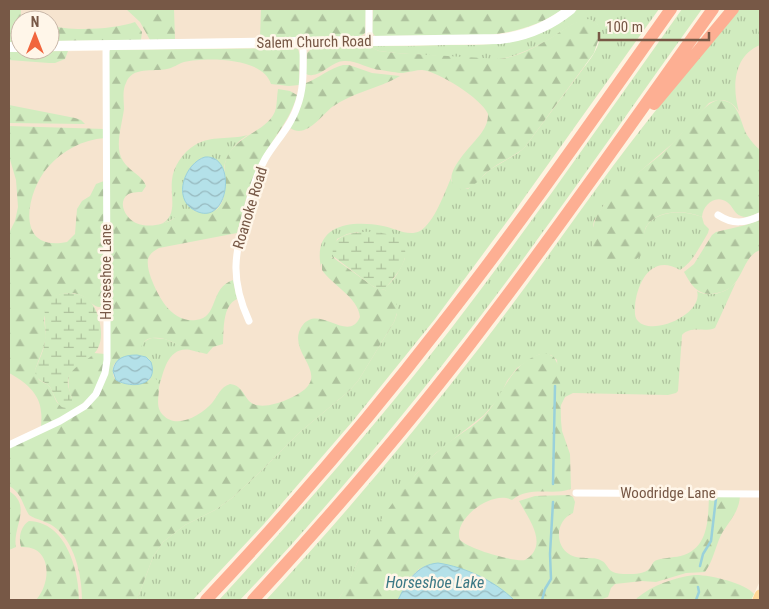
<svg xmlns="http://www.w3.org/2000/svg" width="769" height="609" font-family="'Roboto Condensed',sans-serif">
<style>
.residential{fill:#f6e4cf}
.grass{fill:url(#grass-tufts)}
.forest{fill:url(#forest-firs)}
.wetland{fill:url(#wetland-marsh)}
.water{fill:url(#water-waves);stroke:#9ad1db}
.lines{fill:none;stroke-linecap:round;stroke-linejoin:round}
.stream{stroke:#9ad1db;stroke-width:2.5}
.street{stroke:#fff;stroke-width:7}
.secondary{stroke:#fff;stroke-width:10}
.primary{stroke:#ffd897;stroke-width:11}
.highway{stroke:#fdaf93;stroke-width:12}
.labels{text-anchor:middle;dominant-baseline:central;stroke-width:5;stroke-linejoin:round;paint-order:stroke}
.street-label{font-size:15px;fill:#775846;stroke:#fff6e9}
.water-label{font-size:16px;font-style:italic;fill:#3b7885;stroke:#fff6e9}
</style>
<defs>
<pattern id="grass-tufts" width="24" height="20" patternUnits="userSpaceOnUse" patternTransform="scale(1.25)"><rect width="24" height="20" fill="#d1ecbf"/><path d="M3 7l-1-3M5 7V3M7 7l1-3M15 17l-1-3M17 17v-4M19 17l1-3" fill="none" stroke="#aec29d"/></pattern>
<pattern id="forest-firs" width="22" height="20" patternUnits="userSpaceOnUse" patternTransform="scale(1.25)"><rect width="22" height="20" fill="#d1ecbf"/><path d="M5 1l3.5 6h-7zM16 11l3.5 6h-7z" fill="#aec29d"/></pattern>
<pattern id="wetland-marsh" width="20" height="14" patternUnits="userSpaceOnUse" patternTransform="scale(1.25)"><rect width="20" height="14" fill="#d1ecbf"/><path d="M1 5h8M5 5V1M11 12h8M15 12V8" fill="none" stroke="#aec29d"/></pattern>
<pattern id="water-waves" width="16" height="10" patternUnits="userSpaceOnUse" patternTransform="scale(1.25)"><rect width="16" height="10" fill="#b4e1e9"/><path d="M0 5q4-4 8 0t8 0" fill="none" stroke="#97b9bf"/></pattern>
</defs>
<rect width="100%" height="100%" fill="#fef3e1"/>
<path class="residential" d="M9 9H563L499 34 489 35 50 41V20H20V42H9Z
M760 14V581L751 600H278Z
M554 27 594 77 332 426 170 600H9V52L489 45 525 39Z"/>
<path class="grass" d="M578 9H659L514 212 435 319 352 422 264 524 193 600H137L153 557 163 542 185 525 215 510 232 498 259 473 300 432 349 391 358 381 394 322 397 314V306L385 290 380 289C392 286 401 269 405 258L358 232 347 234 337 239 334 258 335 259 331 257 321 264V267C312 224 352 220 383 226 395 228 408 237 420 231 434 223 445 192 451 178V181L464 189H468L491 169 518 153 525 147 591 58C598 47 606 31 594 21 576 17 563 32 548 40 531 49 513 58 493 60L396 53 379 51 368 46C395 46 422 46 449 45 502 45 535 45 578 9Z
M682 9H702C628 112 556 217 479 318 404 415 325 511 240 600H219C299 513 377 424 450 330 530 226 606 116 682 9Z
M739 9H760V45C733 56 732 88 739 112 732 100 721 97 709 103L673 143 623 186 604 205 594 221 593 226 594 248 645 246C644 240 643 235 645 230 653 209 685 210 702 217L704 224 709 229 708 233C700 246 693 262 680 270 652 253 637 282 635 306 635 311 634 317 638 321 652 337 704 314 697 291 709 298 727 293 736 282L715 328C704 333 692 325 682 335L678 391 676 393 668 395 573 393 565 397 560 407 557 360 551 355 540 354 532 358 517 368 507 381 499 398 484 415 436 453 416 474 382 519 357 563 347 586 338 600H266C341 519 412 435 480 347 526 288 568 227 613 166 653 112 696 61 739 9Z
M248 135C235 142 223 158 224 173 208 128 159 192 197 211 185 209 171 222 159 225 179 217 170 197 172 180 173 167 183 152 195 145 211 135 230 140 248 135Z
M152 338 165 339 191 350C168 346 164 370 159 387L156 379 150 380 152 369 149 359 142 356H127C142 351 138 342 152 338Z"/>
<path class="forest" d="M9 9H21L20 37 17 42H9Z
M126 9H174L175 39 150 40 140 22Z
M261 9H366L365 33 361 36 260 38Z
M373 9H563C540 25 517 32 489 35L375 36 372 32Z
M589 19 596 22 600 28V35L594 53 525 147C513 158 498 162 486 173 480 178 474 188 465 189 462 190 458 189 455 186 440 174 476 142 482 132 486 126 488 121 488 114 482 99 438 71 422 70 416 70 410 72 403 73 397 73 388 71 381 70 368 69 356 60 344 61 331 61 319 80 306 74L307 53 312 48 368 46 379 51 396 53 499 59C518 57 538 46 554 36 565 29 574 20 589 19Z
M135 22 142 32 141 40 50 41V25C69 32 117 29 135 22Z
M292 48 298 49 300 55 299 85 289 86 271 84C263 57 206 57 184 62 178 64 173 68 167 69 153 72 132 66 126 83 122 90 124 101 124 109 122 125 114 147 123 161 129 171 143 176 146 186L142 192C138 192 131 192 127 195 117 204 127 219 136 223 148 228 163 225 173 219 178 215 183 211 190 211 201 210 210 217 219 207 231 192 219 171 228 155 239 134 271 130 276 108 277 102 277 95 278 89L290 91 297 95C290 121 272 139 260 162 248 184 244 209 237 233L159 248C154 251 150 253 148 259 147 265 149 272 151 278 158 296 171 323 196 320 219 318 209 288 233 280L237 299C222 306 224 330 223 344L213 347 207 354C200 352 192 351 185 348 175 344 164 336 152 338 142 339 143 348 136 353 127 359 111 357 113 373 113 379 118 382 123 383 140 389 145 378 156 379 164 388 152 404 163 415 177 430 201 415 212 403 218 396 220 387 230 384 241 385 243 394 249 401 258 410 276 404 286 400 339 378 291 359 299 332 301 327 304 322 309 320 325 312 350 341 360 317 358 297 332 285 322 270V261L328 256 335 259 374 287 385 290 392 295 396 302 398 310 394 322 358 381 349 391 300 432 259 473 232 498 215 510 185 525 163 542 153 557 137 600H82C82 576 75 541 53 526 46 521 37 520 29 515 22 504 22 493 9 486V447L71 417 104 382 108 55 110 50Z
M68 51 65 59 55 63H49L9 60V52Z
M343 65H349L372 73 400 76C378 89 353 92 332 107 321 116 306 139 290 128L301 106 306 83C319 78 330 68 343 65Z
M718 100C740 100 739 120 747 135 751 141 755 146 760 150V212C754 214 748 219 741 216 734 214 733 206 727 202 715 194 703 205 702 217 685 210 657 209 646 227 643 233 646 239 645 246 643 262 618 269 605 262 598 258 594 251 593 243 585 203 642 173 667 149 680 137 703 103 718 100Z
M9 105 75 118 81 120 85 124 9 123Z
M9 126 105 129V138C82 140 63 150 48 167 26 192 14 253 67 242L75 234 77 209 82 201 90 196 96 184 104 181 105 307C95 308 94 305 87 299 76 290 61 292 49 300L44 319 46 336 44 346 35 370 39 380C42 382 46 383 49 386 56 394 53 406 66 406L72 398C62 373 74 366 94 353L105 354C102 401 77 408 41 428 41 423 42 418 41 412 40 393 24 381 9 373V233L15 221 18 207 16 180 9 156Z
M760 220V250C745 256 744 273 734 284 730 289 723 292 717 293 699 297 692 287 684 272L694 264 712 235 716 232 746 225Z
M540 354H548L554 357 560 369 561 421 562 431 570 454 571 489C552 496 530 485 512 500 492 489 452 520 460 540 469 549 513 562 525 560 550 545 528 518 519 501L535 496 569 495 573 497 575 502 573 513C556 520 554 544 569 554 579 561 593 555 602 561 606 563 607 567 610 570 614 574 622 574 628 574 635 574 645 574 650 568 652 565 653 561 657 560 666 557 675 558 684 555 709 546 708 518 709 496H740C739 513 728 522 721 535 715 548 713 561 705 572L686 573 656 582 642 581 615 584 611 588 608 597 599 600 588 599 514 600 482 578 465 570 428 565 419 569 412 576 398 600H338C346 588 351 576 357 563 367 543 378 522 392 504 407 484 424 463 443 447 456 436 472 428 485 415 505 393 509 365 540 354Z
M9 491C33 506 12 527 16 547L9 550Z
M29 521C66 522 79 570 79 600H36C52 582 52 545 21 547 18 537 21 526 29 521Z
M694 575C707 574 746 583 754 594L751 600H636L637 598C653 585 673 578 694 575Z"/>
<path class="wetland" d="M363 232C388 230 419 240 399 271 394 277 390 284 383 289H378L371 285 333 256C330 237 348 233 363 232Z
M71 293C77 294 84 295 89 300 99 310 105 335 98 348 93 359 76 363 70 375 64 385 72 391 72 401 61 420 54 393 50 387 44 380 36 382 35 370 39 360 44 351 45 340 48 317 34 294 71 293Z"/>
<path class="water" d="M205 157C238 154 229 230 194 210 172 198 185 163 205 157Z
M137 355 146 357 151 362C159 386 132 389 116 380L113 371C115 358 124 355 137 355Z
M438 563C465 567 495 581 514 600H398C407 582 416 565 438 563Z"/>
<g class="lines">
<path class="stream" d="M553 484 555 386
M700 566 703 554 711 541 716 498
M542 600 545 589 551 579 550 554 553 502
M696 600 699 592 698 587"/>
<path class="street" d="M369 41V9
M718 215C733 225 745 223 760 216
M249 321C229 277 235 254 247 210 252 192 256 175 265 159 275 142 291 126 297 107 305 87 303 64 303 42
M9 445 60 421 85 406 96 394 105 373 107 360V288L106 45
M576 493 760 494"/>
<path class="secondary" d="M50 46 500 39C526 36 550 26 571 9
M9 47H20"/>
<path class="primary" d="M758 600 760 595"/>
<path class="highway" d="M654 104 733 9
M206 600C289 512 368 420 442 324 522 222 596 115 671 9
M253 600C335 511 414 419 487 322 565 220 638 114 713 9"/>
</g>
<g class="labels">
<g class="street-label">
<text transform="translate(314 42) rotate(-1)">Salem Church Road</text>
<text transform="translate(250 208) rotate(-73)">Roanoke Road</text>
<text transform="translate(106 272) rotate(-90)">Horseshoe Lane</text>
<text x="668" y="493">Woodridge Lane</text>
</g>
<g class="water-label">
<text x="435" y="582">Horseshoe Lake</text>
</g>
</g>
<rect width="769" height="609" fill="none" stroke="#775846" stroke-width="20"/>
<g transform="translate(35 35)"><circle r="24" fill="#fff6e9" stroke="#c9b7a8"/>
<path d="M0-4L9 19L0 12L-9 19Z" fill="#f1653d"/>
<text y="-8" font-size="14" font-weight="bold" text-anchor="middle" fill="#775846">N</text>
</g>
<path d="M599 32v8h110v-8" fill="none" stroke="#775846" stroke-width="2.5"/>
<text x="606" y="32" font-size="15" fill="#775846" stroke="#fff6e9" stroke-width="4" paint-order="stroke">100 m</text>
</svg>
